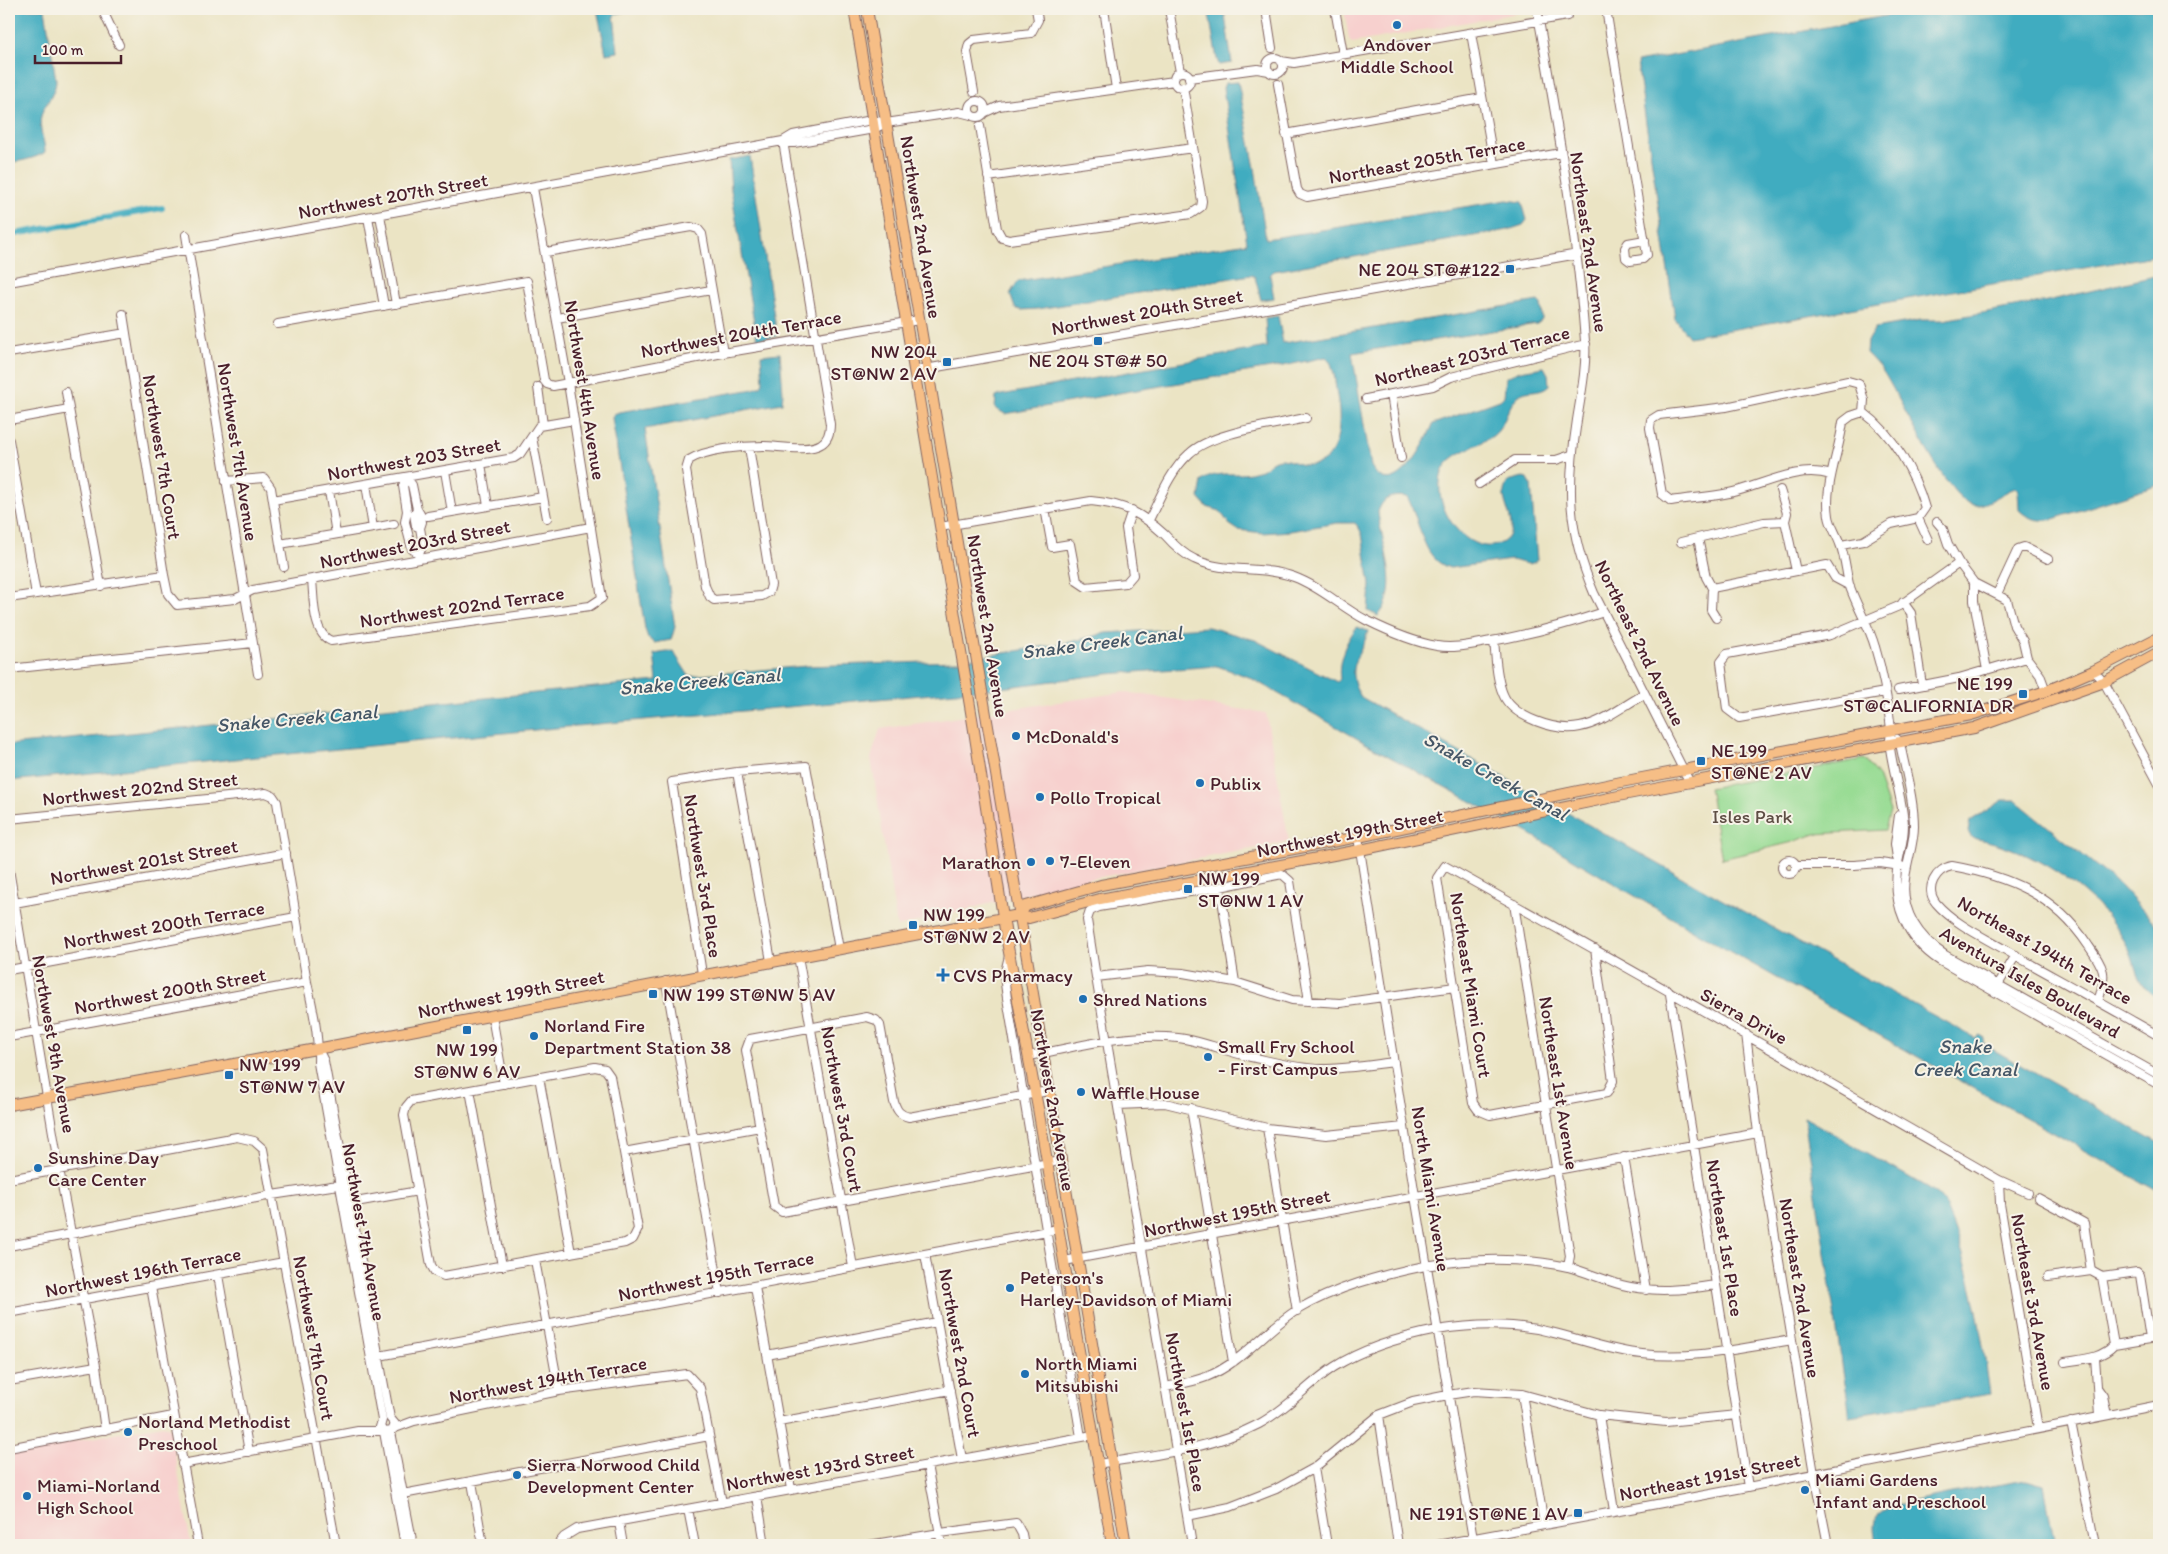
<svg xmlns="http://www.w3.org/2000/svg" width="2168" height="1554" font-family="Itim,sans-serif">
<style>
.built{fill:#f7d0ce}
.green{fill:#99dc94;stroke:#727e60}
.water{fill:#41acc0;stroke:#466676}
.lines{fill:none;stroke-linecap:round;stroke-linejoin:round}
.canal{stroke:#41acc0;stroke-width:6}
.minor-casing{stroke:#826461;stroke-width:10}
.major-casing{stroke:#826461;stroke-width:12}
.minor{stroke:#fff;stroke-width:8}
.major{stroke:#f6be86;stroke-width:10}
.poi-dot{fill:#1f6fb2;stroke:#f7f3e8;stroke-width:2}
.labels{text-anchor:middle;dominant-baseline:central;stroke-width:4;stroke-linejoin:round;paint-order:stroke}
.poi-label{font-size:19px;fill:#4a1f2b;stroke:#f7f3e8;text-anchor:start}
.street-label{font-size:19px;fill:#4a1f2b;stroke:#f7f3e8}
.park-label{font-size:19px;fill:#5e4e45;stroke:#f7f3e8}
.water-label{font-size:20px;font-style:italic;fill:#465767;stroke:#f7f3e8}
</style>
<rect width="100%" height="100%" fill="#f7f3e8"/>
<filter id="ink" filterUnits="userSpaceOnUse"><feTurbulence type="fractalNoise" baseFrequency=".02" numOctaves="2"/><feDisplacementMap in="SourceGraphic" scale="10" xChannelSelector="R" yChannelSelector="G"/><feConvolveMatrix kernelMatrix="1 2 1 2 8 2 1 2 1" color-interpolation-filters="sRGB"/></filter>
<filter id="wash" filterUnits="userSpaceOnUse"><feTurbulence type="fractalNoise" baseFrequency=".0096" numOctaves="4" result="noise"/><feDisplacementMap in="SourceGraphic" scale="20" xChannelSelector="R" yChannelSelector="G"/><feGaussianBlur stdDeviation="1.12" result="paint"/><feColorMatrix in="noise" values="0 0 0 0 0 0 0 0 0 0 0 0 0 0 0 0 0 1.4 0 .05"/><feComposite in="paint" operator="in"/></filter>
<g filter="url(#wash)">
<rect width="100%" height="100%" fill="#ebe4c4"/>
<path class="built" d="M1344 9H1526L1523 12 1352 43 1349 39Z
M1124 692 1266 713 1289 842 1079 881 897 927 871 758 880 729Z
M163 1425 170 1428 191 1545H9V1453Z"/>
<path class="green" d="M1864 759 1878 776 1890 811 1885 830 1815 834 1793 842 1722 859 1709 788Z"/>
<path class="water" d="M9 9H45L56 80C56 94 45 103 41 116 38 129 45 140 45 152 40 157 16 163 9 162Z
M597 9H633L614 15 618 52 606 54Z
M1208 9H1224L1232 63 1219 65 1217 59Z
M1923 9H2159V255L1689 337 1675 319 1637 62Z
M1238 82 1255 168 1266 239 1507 200 1522 202 1527 220 1523 225 1508 230 1274 271 1270 275 1274 298 1261 300 1255 277 1251 275 1038 309 1021 310 1015 308 1010 294 1018 281 1247 243 1223 88 1225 83Z
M750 156 777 336 757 340 731 190 729 160Z
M2159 275V485L2053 519C2040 522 2028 519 2019 510L2018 490 2016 488C2003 491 1984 510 1970 504 1944 493 1901 400 1884 373 1879 366 1872 359 1866 353L1867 341 1875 328 1921 320H1943L2047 301Z
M1538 301 1541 304 1542 320 1537 324 1352 353 1371 466C1393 505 1426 444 1433 424L1500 400 1504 396 1506 377 1520 371 1544 367 1548 374 1549 385C1540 394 1527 388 1518 396 1507 406 1506 425 1494 435 1481 445 1455 452 1446 465 1423 499 1468 563 1503 542 1520 531 1505 509 1504 496 1503 490 1506 486 1508 481L1523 477 1528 478 1531 485 1537 560C1529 568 1521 561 1511 560L1450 568C1420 559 1421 520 1407 497 1392 495 1383 497 1378 512 1381 544 1403 589 1378 616L1368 611 1370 585 1362 534 1359 528 1355 523H1337L1290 531 1263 533 1238 530 1229 524 1220 511 1207 507 1199 498 1202 481C1216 470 1234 476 1250 473 1253 472 1258 471 1261 470 1269 466 1270 460 1280 459 1290 459 1297 465 1306 465 1341 468 1342 420 1337 396 1335 386 1335 363 1326 357L1283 366 1125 392 1005 414 995 408 996 397 1001 395 1267 347 1265 318 1278 316 1283 343Z
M780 353 783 393 782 403 645 429 675 627 671 640 654 643 648 638 645 629 612 418 614 414 619 412 754 389 761 386 763 382 761 355Z
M1208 627 1255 640 1337 682 1340 679C1337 661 1346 641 1357 627L1368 631C1361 659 1342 664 1361 697L1719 898 1975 1038 1979 1035 1984 1038 1983 1044 2159 1143V1192L1711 941 1525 831 1379 751 1249 677 1217 666 1107 674 1000 688 587 725 9 781V745L657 681 654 654 673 651 689 676 807 666 956 661 1070 642 1106 633Z
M2003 800H2015L2121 886 2159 928V998C2133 986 2138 963 2125 942 2096 890 2030 847 1972 838L1968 832 1970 821Z
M1804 1117 1928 1188 1938 1195 1943 1201C1971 1262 1981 1328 1990 1394L1850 1416Z
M2026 1480 2044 1485 2055 1545H1877C1875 1536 1871 1523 1878 1515 1893 1500 2000 1485 2026 1480Z"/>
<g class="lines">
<path class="canal" d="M9 235 162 208"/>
</g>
</g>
<g filter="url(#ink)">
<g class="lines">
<defs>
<path id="minor" d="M102 9 119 45
M1104 9 1116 89
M1169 9 1180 72
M1266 9 1272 48
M1335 9 1343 54
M1537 9C1556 119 1577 230 1585 341 1587 366 1581 395 1577 420 1567 486 1567 530 1594 593L1690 783
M1606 9C1619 91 1634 173 1647 255L1643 259 1630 261 1626 258 1625 248 1628 243 1645 240
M1471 33 1494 164
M1267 66a8 8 0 1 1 16 0a8 8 0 1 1-16 0Z
M1281 61 1294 63 1567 16
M1174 80a8 8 0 1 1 16 0a8 8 0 1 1-16 0Z
M1189 78 1257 69 1269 71
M1278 84 1297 189 1300 194 1307 197 1561 153
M974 92 967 52 969 44 974 40 1031 33 1038 20 1036 9
M969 109a8 8 0 1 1 16 0a8 8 0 1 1-16 0Z
M984 113 999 106 1174 81
M980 126 997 229 1002 238 1009 240 1191 214 1201 207 1202 201 1183 87
M1286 134 1482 98
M783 141 794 143 874 129 886 123 959 112 971 115
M988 177 1193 148
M380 215 396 304
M368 217 384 306
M186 235 258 674
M546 252 691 227 698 229 702 234 723 353
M9 282 783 141 793 135 872 120 886 123
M123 314 164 575 168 594 177 605 235 599 253 590 591 527
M557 318 711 290
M278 324 527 281 544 380 547 384 553 386 723 353 919 320
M9 353 126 333
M914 371 1578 254
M538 387 543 425
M66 392 101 586
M1391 394 1401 458
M1366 399 1433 386 1451 377 1586 344
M1863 412 1851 416 1843 422C1839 453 1824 485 1829 516 1830 525 1837 535 1840 544 1845 556 1846 571 1849 584 1856 606 1869 625 1875 647 1883 673 1888 702 1891 729 1891 735 1889 742 1890 748 1893 770 1900 792 1903 815 1906 831 1901 847 1898 863 1891 903 1906 939 1940 961L2159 1085
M1863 412C1893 434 1915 473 1925 508L1918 518
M9 420 69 409
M532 437 547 518
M9 440 36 594
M749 447 771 585 769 592 762 596 714 600 710 597 705 586 686 470 689 460C706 449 743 446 764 446 778 446 809 452 821 444 828 440 830 432 830 424L783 141
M481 464 488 506
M445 471 452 512
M1831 475C1797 464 1762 486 1729 493 1710 497 1690 498 1671 501L1662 494 1650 428 1651 420 1659 415 1726 407 1848 381 1859 384 1864 400 1863 412
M406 477 412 485 417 509 420 514 422 522 420 528 423 545 419 554 420 559
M406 477 403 486 407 511 405 522 412 549 419 554
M226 481 264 478 271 488 280 544 373 528 366 484
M1479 484 1515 460H1556L1571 455
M1780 490 1787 513 1785 521 1796 571
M329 491 336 534
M273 500 514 458 520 454 539 426 574 420
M1045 508 1052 547 1070 544 1077 581 1086 587 1126 583 1133 575 1126 528 1132 510
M417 509 414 514 416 526 420 528
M428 516 543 497
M1918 518 1928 540
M1149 520C1160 498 1170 471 1189 454 1211 432 1275 425 1306 418
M1937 522 1943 529 1948 544 1959 563 1974 583V601L1987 670
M940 527 1091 501C1124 504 1141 513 1165 535 1173 544 1183 554 1194 559 1225 574 1262 565 1294 577 1321 587 1341 607 1366 620 1388 631 1412 642 1437 646 1453 649 1470 645 1486 642 1526 635 1565 625 1604 612
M373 528 394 524
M1698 538 1706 577 1712 588 1711 610 1716 618
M1681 542 1764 522 1785 521
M280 544 284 567
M1841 545 1863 541 1891 524 1918 518
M312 580C314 597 312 633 331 641L590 606 602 598 568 383 533 188
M1974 583 2007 600 2014 626 2023 641 2027 658 2040 675 2046 691
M1712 588 1827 565 1835 578 1850 586
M1997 594 2018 549 2024 547 2048 559
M9 598 164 575
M1903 602 1911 613 1922 685
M1494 641C1496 658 1496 678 1503 694 1512 717 1556 732 1580 727 1603 723 1624 705 1645 694
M9 669 253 643
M2093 671 2104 682 2159 784
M1898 690 1959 678 2027 658
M1885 692 1739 718 1727 709 1721 662 1727 654 1830 635 1899 606 1959 563
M1897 739 1900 743C1905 770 1914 799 1914 826 1914 844 1907 861 1905 879 1900 911 1919 938 1945 955L2159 1075
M737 772 771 961
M9 819 266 793 273 796 277 802 307 982C313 1009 319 1036 318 1063L382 1420 380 1427 384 1432 405 1545
M1358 837 1415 1196 1474 1545
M1897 858 1895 844 1899 815
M1782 867a7 7 0 1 1 14 0a7 7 0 1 1-14 0Z
M1796 865H1854L1880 863 1901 866
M9 869 59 1169 96 1366 105 1430
M1220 887 1235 982
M9 904 286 853
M1514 904 1570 1256 1568 1267
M1595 949 1613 1081 1607 1093 1490 1115 1478 1110 1473 1103 1437 878 1445 866C1631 969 1815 1074 1999 1180L2028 1193
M798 956 853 1267
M1009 956 1004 976 1007 998 1081 1437
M9 970 296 917
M702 974 672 782 737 772 806 766 839 949
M1096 977 1148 971 1183 973 1235 982 1292 1000 1340 1003 1455 987
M666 981 720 1293
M1996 988 2016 955
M1670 994 1748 1487
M2098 1001C2108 973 2104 968 2088 945 2055 895 2008 876 1952 866 1936 869 1924 888 1936 903 1954 924 1985 938 2009 952 2059 980 2109 1007 2159 1036
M492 1016 504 1084
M1746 1034 1758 1133 1814 1474 1828 1545
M9 1037 307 982
M319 1051 324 1061 390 1418 395 1424 392 1431 384 1432
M1028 1056C1076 1047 1128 1032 1178 1038 1203 1041 1227 1052 1251 1057 1274 1062 1299 1069 1322 1069 1346 1069 1370 1065 1394 1062
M595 1067 605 1069 610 1076 638 1229 633 1239 625 1243 444 1276 435 1272 431 1265 404 1115 406 1107 411 1101 421 1099Z
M539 1077 571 1253
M470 1090 502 1266
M1048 1091 909 1117C900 1115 897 1111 894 1102L880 1025 876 1020 867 1017 750 1039 746 1050 774 1206 782 1212 1060 1161
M1118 1105 1165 1103 1267 1128 1326 1135 1404 1127
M1191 1108 1233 1362
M1267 1128 1297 1311
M624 1152 760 1127
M1624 1157 1646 1290
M9 1179 237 1137 254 1141 263 1149 336 1545
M1999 1180 2000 1204 2038 1428
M2038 1198 2084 1223 2091 1271
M350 1203 418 1191
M9 1246 272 1195 338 1185
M925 1254 962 1459
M535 1260 559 1391
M1064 1261 1758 1133
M2158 1263 2159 1264
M218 1275 249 1452
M2048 1277 2091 1271 2102 1277 2114 1345C2101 1359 2083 1359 2065 1362
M2102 1277 2137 1272 2140 1275 2150 1339 2114 1345
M151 1287 198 1545
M755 1287 791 1489
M9 1313 284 1262
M767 1355 937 1322
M379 1356 1058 1229
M2095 1357 2099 1416
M9 1381 96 1366
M1165 1387C1179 1384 1193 1382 1206 1377 1242 1363 1265 1330 1297 1310 1336 1287 1381 1275 1425 1266 1472 1258 1521 1257 1568 1267 1586 1272 1604 1280 1622 1285 1653 1293 1684 1290 1715 1285
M2098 1389 2103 1396 2107 1415
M1522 1394 1544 1524
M1379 1415 1398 1545
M1599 1415 1614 1511
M779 1422 950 1390
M2071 1422 2095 1545
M395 1428 414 1421 559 1391 687 1374 700 1388 722 1503
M391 1432 413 1545
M9 1448 173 1416
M182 1464 358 1431H383
M1098 1464C1153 1455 1209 1450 1259 1424 1287 1409 1308 1384 1334 1367 1366 1347 1401 1337 1437 1330 1474 1324 1514 1323 1550 1332 1581 1339 1610 1351 1642 1354 1691 1360 1743 1348 1792 1340
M927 1465 942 1545
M1314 1468 1327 1545
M472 1482 483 1545
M403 1494 709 1436
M757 1496 765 1545
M688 1509 695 1545
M1187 1516 1230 1507 1276 1489 1314 1468 1379 1415 1413 1402 1448 1395 1474 1391 1522 1394 1599 1415 1666 1422 1737 1415
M619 1522 623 1545
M557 1545 564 1537 577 1529 1093 1435
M869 1545 940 1533 1016 1523 1022 1534 1024 1545
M1192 1545 1096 977 1087 920 1090 911 1099 907 1220 887 1282 874 1290 881 1309 1001
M1437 1545 1748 1487 2159 1405"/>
<path id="major" d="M854 9 973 724 1006 936 1038 1108 1112 1545
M867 9 1126 1545
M1019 915 1026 906 1101 885 1358 837 1621 782 1971 715 2046 691 2093 671 2159 637
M9 1105 327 1047 1019 915 1029 918 1100 899 1360 850 1628 794 1974 728 2104 682 2159 652"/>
</defs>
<use href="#minor" class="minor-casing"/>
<use href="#major" class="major-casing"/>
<use href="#minor" class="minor"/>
<use href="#major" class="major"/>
</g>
</g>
<g class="poi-dot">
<circle cx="1397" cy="25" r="5"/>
<rect x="1505" y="264" width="10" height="10" rx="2.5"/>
<rect x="1093" y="336" width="10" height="10" rx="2.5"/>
<rect x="942" y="357" width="10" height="10" rx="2.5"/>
<rect x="2018" y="689" width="10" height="10" rx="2.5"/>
<circle cx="1016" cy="736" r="5"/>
<rect x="1696" y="756" width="10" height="10" rx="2.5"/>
<circle cx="1200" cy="783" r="5"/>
<circle cx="1040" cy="797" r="5"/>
<circle cx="1050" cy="861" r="5"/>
<circle cx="1031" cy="862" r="5"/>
<rect x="1183" y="884" width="10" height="10" rx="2.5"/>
<rect x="908" y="920" width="10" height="10" rx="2.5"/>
<path d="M940.5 967.5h5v5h5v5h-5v5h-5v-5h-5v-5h5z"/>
<rect x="648" y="989" width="10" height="10" rx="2.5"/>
<circle cx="1083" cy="999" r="5"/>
<rect x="462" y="1025" width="10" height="10" rx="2.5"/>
<circle cx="534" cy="1036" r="5"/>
<circle cx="1208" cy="1057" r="5"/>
<rect x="224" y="1070" width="10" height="10" rx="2.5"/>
<circle cx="1081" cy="1092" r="5"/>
<circle cx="38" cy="1168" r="5"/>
<circle cx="1010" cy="1288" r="5"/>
<circle cx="1025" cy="1374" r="5"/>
<circle cx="128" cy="1432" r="5"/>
<circle cx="517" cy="1475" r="5"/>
<circle cx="1805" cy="1490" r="5"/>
<circle cx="27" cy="1496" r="5"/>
<rect x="1573" y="1508" width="10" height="10" rx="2.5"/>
</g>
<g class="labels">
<g class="poi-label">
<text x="1397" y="44" text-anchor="middle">Andover<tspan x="1397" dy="22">Middle School</tspan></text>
<text x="1500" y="269" text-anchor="end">NE 204 ST@#122</text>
<text x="937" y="351" text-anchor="end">NW 204<tspan x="937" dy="22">ST@NW 2 AV</tspan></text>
<text x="1098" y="360" text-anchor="middle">NE 204 ST@# 50</text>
<text x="2013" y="683" text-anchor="end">NE 199<tspan x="2013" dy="22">ST@CALIFORNIA DR</tspan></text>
<text x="1026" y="736">McDonald's</text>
<text x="1711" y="750">NE 199<tspan x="1711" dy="22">ST@NE 2 AV</tspan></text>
<text x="1210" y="783">Publix</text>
<text x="1050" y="797">Pollo Tropical</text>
<text x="1060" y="861">7-Eleven</text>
<text x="1021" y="862" text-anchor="end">Marathon</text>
<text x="1198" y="878">NW 199<tspan x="1198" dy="22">ST@NW 1 AV</tspan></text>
<text x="923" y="914">NW 199<tspan x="923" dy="22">ST@NW 2 AV</tspan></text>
<text x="953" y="975">CVS Pharmacy</text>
<text x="663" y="994">NW 199 ST@NW 5 AV</text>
<text x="1093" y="999">Shred Nations</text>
<text x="544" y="1025">Norland Fire<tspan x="544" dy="22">Department Station 38</tspan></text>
<text x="1218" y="1046">Small Fry School<tspan x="1218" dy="22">- First Campus</tspan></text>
<text x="467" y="1049" text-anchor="middle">NW 199<tspan x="467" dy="22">ST@NW 6 AV</tspan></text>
<text x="239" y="1064">NW 199<tspan x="239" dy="22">ST@NW 7 AV</tspan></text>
<text x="1091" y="1092">Waffle House</text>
<text x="48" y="1157">Sunshine Day<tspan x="48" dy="22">Care Center</tspan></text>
<text x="1020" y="1277">Peterson's<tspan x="1020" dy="22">Harley-Davidson of Miami</tspan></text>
<text x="1035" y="1363">North Miami<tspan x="1035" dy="22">Mitsubishi</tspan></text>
<text x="138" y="1421">Norland Methodist<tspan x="138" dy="22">Preschool</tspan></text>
<text x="527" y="1464">Sierra Norwood Child<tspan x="527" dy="22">Development Center</tspan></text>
<text x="1815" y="1479">Miami Gardens<tspan x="1815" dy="22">Infant and Preschool</tspan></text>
<text x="37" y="1485">Miami-Norland<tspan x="37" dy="22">High School</tspan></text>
<text x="1568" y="1513" text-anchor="end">NE 191 ST@NE 1 AV</text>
</g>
<g class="street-label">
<text transform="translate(1427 160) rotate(-10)">Northeast 205th Terrace</text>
<text transform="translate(393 196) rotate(-10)">Northwest 207th Street</text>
<text transform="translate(921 227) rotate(81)">Northwest 2nd Avenue</text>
<text transform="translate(1589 242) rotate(82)">Northeast 2nd Avenue</text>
<text transform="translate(1147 312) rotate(-10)">Northwest 204th Street</text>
<text transform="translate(741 334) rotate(-10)">Northwest 204th Terrace</text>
<text transform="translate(1472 356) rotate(-14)">Northeast 203rd Terrace</text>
<text transform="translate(585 390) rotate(81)">Northwest 4th Avenue</text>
<text transform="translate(238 452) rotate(81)">Northwest 7th Avenue</text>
<text transform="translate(162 457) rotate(81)">Northwest 7th Court</text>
<text transform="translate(414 459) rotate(-10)">Northwest 203 Street</text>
<text transform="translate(415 544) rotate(-11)">Northwest 203rd Street</text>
<text transform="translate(462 607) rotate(-8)">Northwest 202nd Terrace</text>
<text transform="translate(988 626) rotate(81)">Northwest 2nd Avenue</text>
<text transform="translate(1640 643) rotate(64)">Northeast 2nd Avenue</text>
<text transform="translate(140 789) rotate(-6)">Northwest 202nd Street</text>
<text transform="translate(1350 833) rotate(-11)">Northwest 199th Street</text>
<text transform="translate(144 862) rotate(-10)">Northwest 201st Street</text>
<text transform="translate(703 876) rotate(81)">Northwest 3rd Place</text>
<text transform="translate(164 925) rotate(-10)">Northwest 200th Terrace</text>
<text transform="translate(2045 950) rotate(30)">Northeast 194th Terrace</text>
<text transform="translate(2030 982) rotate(30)">Aventura Isles Boulevard</text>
<text transform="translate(1471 985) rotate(81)">Northeast Miami Court</text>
<text transform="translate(170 991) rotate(-10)">Northwest 200th Street</text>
<text transform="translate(511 994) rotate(-11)">Northwest 199th Street</text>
<text transform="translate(1744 1016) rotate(29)">Sierra Drive</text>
<text transform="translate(54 1044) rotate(80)">Northwest 9th Avenue</text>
<text transform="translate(1559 1083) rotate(81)">Northeast 1st Avenue</text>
<text transform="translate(1053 1100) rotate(80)">Northwest 2nd Avenue</text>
<text transform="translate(842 1109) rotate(80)">Northwest 3rd Court</text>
<text transform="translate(1431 1189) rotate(81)">North Miami Avenue</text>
<text transform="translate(1237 1213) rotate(-11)">Northwest 195th Street</text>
<text transform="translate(364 1232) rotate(80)">Northwest 7th Avenue</text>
<text transform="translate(1725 1238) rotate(81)">Northeast 1st Place</text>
<text transform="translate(143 1272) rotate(-11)">Northwest 196th Terrace</text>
<text transform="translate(716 1276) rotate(-11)">Northwest 195th Terrace</text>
<text transform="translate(1800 1288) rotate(81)">Northeast 2nd Avenue</text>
<text transform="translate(2033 1302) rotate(80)">Northeast 3rd Avenue</text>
<text transform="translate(314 1338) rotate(80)">Northwest 7th Court</text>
<text transform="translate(960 1353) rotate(80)">Northwest 2nd Court</text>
<text transform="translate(548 1380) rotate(-10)">Northwest 194th Terrace</text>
<text transform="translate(1186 1412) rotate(80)">Northwest 1st Place</text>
<text transform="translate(820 1468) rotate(-10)">Northwest 193rd Street</text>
<text transform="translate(1710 1477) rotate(-11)">Northeast 191st Street</text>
</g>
<g class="park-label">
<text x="1752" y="816">Isles Park</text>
</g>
<g class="water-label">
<text transform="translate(1102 642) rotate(-7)">Snake Creek Canal</text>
<text transform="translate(700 681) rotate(-5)">Snake Creek Canal</text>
<text transform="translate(297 718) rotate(-5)">Snake Creek Canal</text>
<text transform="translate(1496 776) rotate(29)">Snake Creek Canal</text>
<text x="1965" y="1046">Snake<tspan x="1965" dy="23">Creek Canal</tspan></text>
</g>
</g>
<rect width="2168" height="1554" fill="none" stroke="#f7f3e8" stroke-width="30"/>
<path d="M35 55v8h86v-8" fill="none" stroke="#4a1f2b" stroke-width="2.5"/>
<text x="42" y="55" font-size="15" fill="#4a1f2b" stroke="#f7f3e8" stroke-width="4" paint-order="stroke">100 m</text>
</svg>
